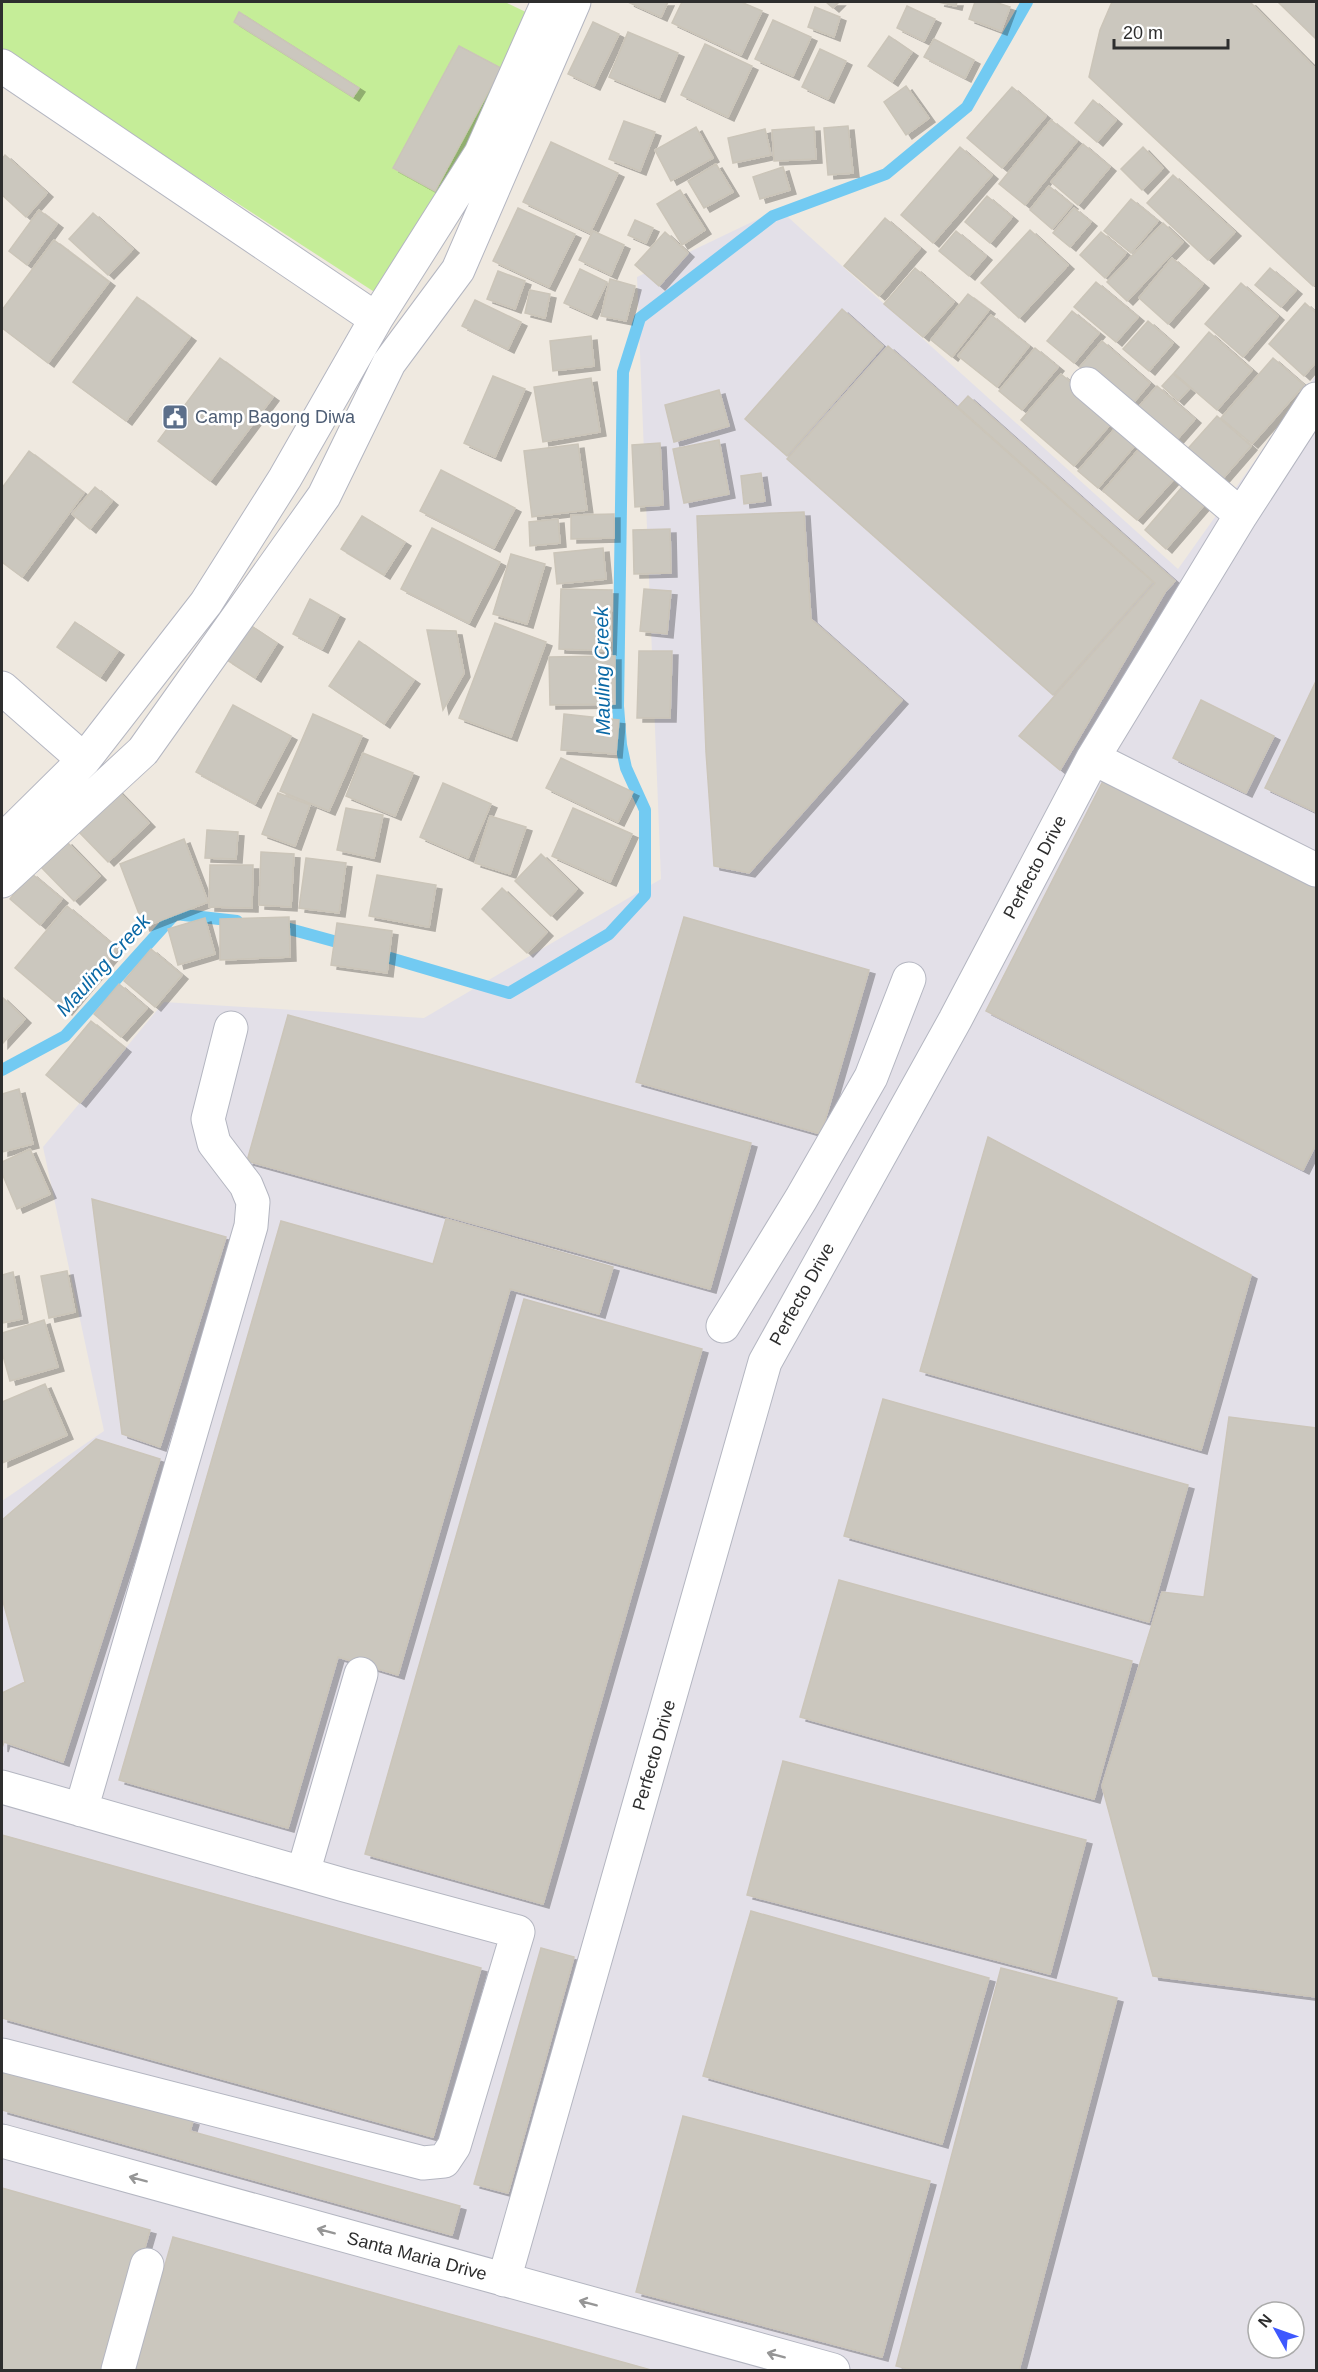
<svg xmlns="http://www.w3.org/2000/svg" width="1318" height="2372" font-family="Helvetica,sans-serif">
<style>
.industrial{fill:#e3e0e8;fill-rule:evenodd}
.pitch{fill:#c5ed98}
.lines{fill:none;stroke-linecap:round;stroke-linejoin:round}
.stream{stroke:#72caf2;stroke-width:12}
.building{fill:#cbc7be;stroke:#cbc5b9;stroke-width:1.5;filter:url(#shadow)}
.minor-casing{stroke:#b4b6c1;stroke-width:35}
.minor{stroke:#fff;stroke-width:33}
.oneway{stroke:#969696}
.labels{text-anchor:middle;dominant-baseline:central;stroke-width:5;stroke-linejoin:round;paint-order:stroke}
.service-label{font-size:18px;fill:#4e5e75;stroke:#fff;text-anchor:start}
.street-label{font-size:18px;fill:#2e2e2e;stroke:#fff}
.water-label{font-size:20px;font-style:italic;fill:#0a68a5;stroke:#fff}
</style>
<defs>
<filter id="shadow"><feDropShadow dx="6" dy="4" stdDeviation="0" flood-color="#0004"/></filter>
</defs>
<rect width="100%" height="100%" fill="#efe9e0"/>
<path class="industrial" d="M779 209 1178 569 1316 375V2370H2V1501L104 1431 43 1147 164 1002 424 1018 661 879 637 277ZM1258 2312H1294V2348H1258Z"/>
<path class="pitch" d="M2 2H505L530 14 477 142 376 293 2 51Z"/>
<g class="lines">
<path class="stream" d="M275 925 348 945
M373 953 509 993 609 934 645 895V810L626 768 621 745 618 706 623 372 640 318 773 216 886 174 967 107 1027 2
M2 1070 65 1036 175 914 237 921"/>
</g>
<path class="building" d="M628 2H668L661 17Z
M682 2H741L762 11 741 55 672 23Z
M826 2H839L833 8Z
M938 2H957L956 6Z
M975 2H995L1010 7 1001 31 969 19Z
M1112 2H1250L1316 69V282L1313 286 1089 77 1100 30Z
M1278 2H1316V39Z
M907 6 935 19 924 41 897 28Z
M815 7 840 17 834 37 808 27Z
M239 12 359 88 353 97 234 22Z
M773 20 811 37 793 76 755 59Z
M593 22 619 34 594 86 568 74Z
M628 32 678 53 659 98 609 77Z
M889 36 912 52 892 82 868 66Z
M934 39 974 60 965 78 924 57Z
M705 44 752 66 728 117 681 95Z
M459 46 501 68 435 191 393 168Z
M820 49 846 61 828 99 802 87Z
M906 86 929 118 906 135 884 102Z
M1012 87 1046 116 1002 168 967 138Z
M1093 100 1116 120 1097 142 1075 123Z
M1051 120 1077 141 1025 205 999 184Z
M624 121 655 132 640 171 609 159Z
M848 126 853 173 828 175 824 128Z
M696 127 713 158 671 181 655 150Z
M814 127 816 159 774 161 772 130Z
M765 129 771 155 733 163 728 138Z
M551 142 618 173 590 233 523 202Z
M1083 144 1110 167 1078 205 1051 182Z
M960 147 992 175 933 243 901 215Z
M1143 147 1163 168 1142 190 1121 169Z
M5 155 47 193 26 217 2 195V159Z
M716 164 733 192 704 208 688 181Z
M783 167 790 190 760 199 753 177Z
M1173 175 1235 232 1208 260 1147 203Z
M1049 186 1072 205 1052 229 1030 210Z
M680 190 705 230 682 245 657 204Z
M987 196 1012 217 990 243 965 222Z
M1131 199 1158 221 1131 253 1104 231Z
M518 208 575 234 549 287 493 261Z
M1074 208 1091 222 1070 247 1053 233Z
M39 210 57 224 27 265 9 251Z
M93 213 133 249 108 275 69 239Z
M885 218 920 248 879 296 844 266Z
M635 220 653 228 646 243 628 235Z
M1163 223 1183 242 1127 301 1107 282Z
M1030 230 1068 265 1019 318 981 283Z
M593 231 624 245 611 275 579 260Z
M956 231 986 256 969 276 939 251Z
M665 232 688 253 659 286 635 265Z
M1101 232 1126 253 1105 278 1080 255Z
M54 240 109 282 48 363 2 328V310Z
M1172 258 1203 284 1168 324 1139 298Z
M915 268 954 302 923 337 884 304Z
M1270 268 1296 290 1281 307 1255 285Z
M580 269 607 282 591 315 564 303Z
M498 271 525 281 515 309 487 299Z
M610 279 635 286 626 321 601 316Z
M1096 282 1138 317 1116 342 1074 307Z
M1241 283 1278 316 1243 357 1205 324Z
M530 290 550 294 545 318 525 313Z
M968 294 989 310 952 357 931 340Z
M137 297 190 337 126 421 73 382Z
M475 300 521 322 508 349 462 326Z
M1305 303 1316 313V362L1304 376 1269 344Z
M842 309 883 346 787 456 745 419Z
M1072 311 1099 333 1074 363 1047 341Z
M991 315 1029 346 997 387 958 356Z
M1148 321 1173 343 1149 371 1123 349Z
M1209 332 1252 370 1217 410 1174 373Z
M591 336 594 366 553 371 550 341Z
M1102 341 1150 383 1128 409 1080 367Z
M888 346 1153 582 1053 695 787 459Z
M1035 348 1058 367 1022 410 999 391Z
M220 358 273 397 210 481 158 441Z
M1273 358 1304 385 1252 444 1221 418Z
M1061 374 1114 420 1074 466 1021 420Z
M1173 374 1190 388 1178 401 1162 386Z
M493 376 525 389 495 457 464 443Z
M591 378 600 432 543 442 534 387Z
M1157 386 1195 419 1173 444 1135 411Z
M719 390 729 426 674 442 665 405Z
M968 396 1175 581 1165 592 1060 770 1019 736 1155 583 958 407Z
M1217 416 1251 446 1219 483 1184 453Z
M1118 425 1138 442 1098 488 1078 471Z
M719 440 729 494 684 503 673 449Z
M660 443 663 505 635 507 632 445Z
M578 444 587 510 532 517 524 451Z
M1138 450 1173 480 1137 520 1103 491Z
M29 451 84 493 22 577 2 562V488Z
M441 470 515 508 494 548 420 511Z
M761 473 765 501 744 504 741 476Z
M95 487 112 501 90 529 72 514Z
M1182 487 1204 505 1166 549 1145 530Z
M804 512 811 619 902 700 749 873 714 866 706 752 697 516Z
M614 514V538L571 539V515Z
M362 516 405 542 384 575 341 549Z
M558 519 560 543 530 546 529 522Z
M432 528 500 562 469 623 401 589Z
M670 529 671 573 634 574 633 530Z
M603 548 606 579 557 584 554 553Z
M511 554 545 564 527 624 493 614Z
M561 589 612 590 610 651 559 649Z
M644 589 671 591 667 634 640 631Z
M310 599 339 615 322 649 293 634Z
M75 622 118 651 100 677 57 647Z
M495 623 546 642 511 737 459 718Z
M250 625 277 643 255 678 227 660Z
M427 630 456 631 464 673 443 710Z
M359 641 414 680 384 724 329 686Z
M639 651H672L670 718H637Z
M615 656V704L550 705 549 657Z
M1316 681V812L1265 788Z
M1201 700 1274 736 1246 793 1173 758Z
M233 705 291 736 255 804 196 772Z
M313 714 362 736 329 811 280 791Z
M564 714 619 720 616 754 561 750Z
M363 753 413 773 395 816 346 796Z
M561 758 633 792 618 822 546 788Z
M1103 781 1316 888V1144L1303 1170 986 1011Z
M443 783 491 804 468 858 420 837Z
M116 789 149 823 108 862 76 829Z
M278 793 310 805 295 846 262 834Z
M346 808 383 815 374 858 337 850Z
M573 808 632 834 610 882 552 856Z
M490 816 526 827 510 874 475 863Z
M207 830 238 832 236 859 205 858Z
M184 839 208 902 144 927 120 864Z
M66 841 100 876 74 901 40 866Z
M261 852 294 854 291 907 259 905Z
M541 854 577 889 551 916 515 881Z
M306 858 346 863 339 913 299 908Z
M210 865H253L252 908 209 907Z
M31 873 62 899 40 925 10 899Z
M377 875 436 885 429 927 369 916Z
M502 888 547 932 527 953 482 909Z
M67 906 118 949 66 1011 15 968Z
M289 917 290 957 220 960V919Z
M684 917 869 970 821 1134 636 1082Z
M205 918 215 954 178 965 168 929Z
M337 923 392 931 387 973 331 965Z
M151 949 182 975 155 1007 124 981Z
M119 984 147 1008 121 1037 94 1014Z
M2 997 25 1019 2 1044Z
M288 1015 751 1143 710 1289 247 1161Z
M91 1021 125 1048 80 1103 46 1075Z
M19 1089 33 1144 2 1152V1094Z
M988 1137 1251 1275 1201 1450 920 1371Z
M30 1149 50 1194 17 1209 2 1173V1162Z
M92 1199 226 1237 160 1447 122 1434Z
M446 1219 613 1267 599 1314 510 1289 398 1675 338 1657 288 1828 119 1780 281 1221 433 1264Z
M67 1271 75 1312 49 1318 41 1276Z
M13 1272 22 1319 2 1323V1275Z
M524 1299 702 1349 543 1904 365 1854Z
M44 1320 58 1367 10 1381 2 1352V1333Z
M45 1384 67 1435 2 1463V1402Z
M883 1399 1188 1485 1149 1622 844 1536Z
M1229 1417 1316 1428V1997L1153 1976 1102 1786 1162 1592 1204 1597Z
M96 1439 160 1459 63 1762 4 1742 2 1748V1693L25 1682 2 1598V1520Z
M839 1580 1132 1661 1094 1799 800 1717Z
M783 1761 1086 1840 1050 1974 747 1895Z
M2 1835 481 1968 433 2137 2 2018Z
M751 1911 989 1978 942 2144 703 2076Z
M541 1948 574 1957 508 2193 474 2184Z
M1001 1968 1117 1998 1019 2370H913L896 2366Z
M2 2067 193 2121 190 2131 460 2206 452 2235 2 2110Z
M683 2116 930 2181 882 2357 636 2292Z
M2 2188 150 2230 109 2370H2Z
M173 2237 651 2370H135Z"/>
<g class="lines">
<defs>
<path id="minor" d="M2 66 376 319
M1087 384 1241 515
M2 688 84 760
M1093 758 1316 870
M2 841 84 760 206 603 285 478 376 319 481 153 548 2
M2 881 143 751 324 496 389 363 458 270 574 2
M723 1326 801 1199 871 1077 909 979
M2 1787 344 1885 518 1932 454 2146 444 2161 423 2163 2 2055
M81 1810 251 1226 253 1202 246 1185 214 1143 208 1119 231 1028
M303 1873 361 1674
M2 2141 833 2370
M504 2280 765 1362 955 1020 1093 758 1241 515 1316 399
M118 2370 147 2265"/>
</defs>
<use href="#minor" class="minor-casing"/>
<use href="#minor" class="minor"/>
</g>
<defs><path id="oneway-shaft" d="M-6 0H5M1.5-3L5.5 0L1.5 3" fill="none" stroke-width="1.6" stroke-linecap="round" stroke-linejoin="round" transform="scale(1.5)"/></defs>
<g class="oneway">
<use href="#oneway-shaft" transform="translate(138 2179) rotate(-165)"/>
<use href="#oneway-shaft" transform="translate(326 2231) rotate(-165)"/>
<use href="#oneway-shaft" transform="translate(588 2303) rotate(-165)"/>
<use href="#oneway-shaft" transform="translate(776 2355) rotate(-165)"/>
</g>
<defs>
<symbol id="civic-square" viewBox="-11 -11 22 22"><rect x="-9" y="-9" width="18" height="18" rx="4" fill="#5c6f8a" stroke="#fff"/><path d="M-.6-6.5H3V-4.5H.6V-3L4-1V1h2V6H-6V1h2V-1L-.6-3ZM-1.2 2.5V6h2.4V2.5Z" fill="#fff"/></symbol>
</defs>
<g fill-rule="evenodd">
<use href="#civic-square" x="160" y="402" width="30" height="30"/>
</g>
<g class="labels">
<g class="service-label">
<text x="195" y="417">Camp Bagong Diwa</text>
</g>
<g class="street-label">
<text transform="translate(1035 867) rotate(-62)">Perfecto Drive</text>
<text transform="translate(802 1294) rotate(-61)">Perfecto Drive</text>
<text transform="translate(654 1755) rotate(-74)">Perfecto Drive</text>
<text transform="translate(417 2256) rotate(15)">Santa Maria Drive</text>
</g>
<g class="water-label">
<text transform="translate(602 671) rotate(-91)">Mauling Creek</text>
<text transform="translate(103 965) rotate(-48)">Mauling Creek</text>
</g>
</g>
<rect width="1318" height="2372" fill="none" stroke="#2e2e2e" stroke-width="6"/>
<g transform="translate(1276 2330) rotate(310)"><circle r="28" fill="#ffffff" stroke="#ababab" stroke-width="1.5"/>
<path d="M0-4.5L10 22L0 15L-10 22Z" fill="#3e58fe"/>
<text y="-9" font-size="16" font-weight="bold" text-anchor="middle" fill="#2e2e2e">N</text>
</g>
<path d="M1114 39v9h114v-9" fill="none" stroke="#2e2e2e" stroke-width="3"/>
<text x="1123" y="39" font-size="18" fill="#2e2e2e" stroke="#ffffff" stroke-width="4.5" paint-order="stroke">20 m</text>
</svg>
